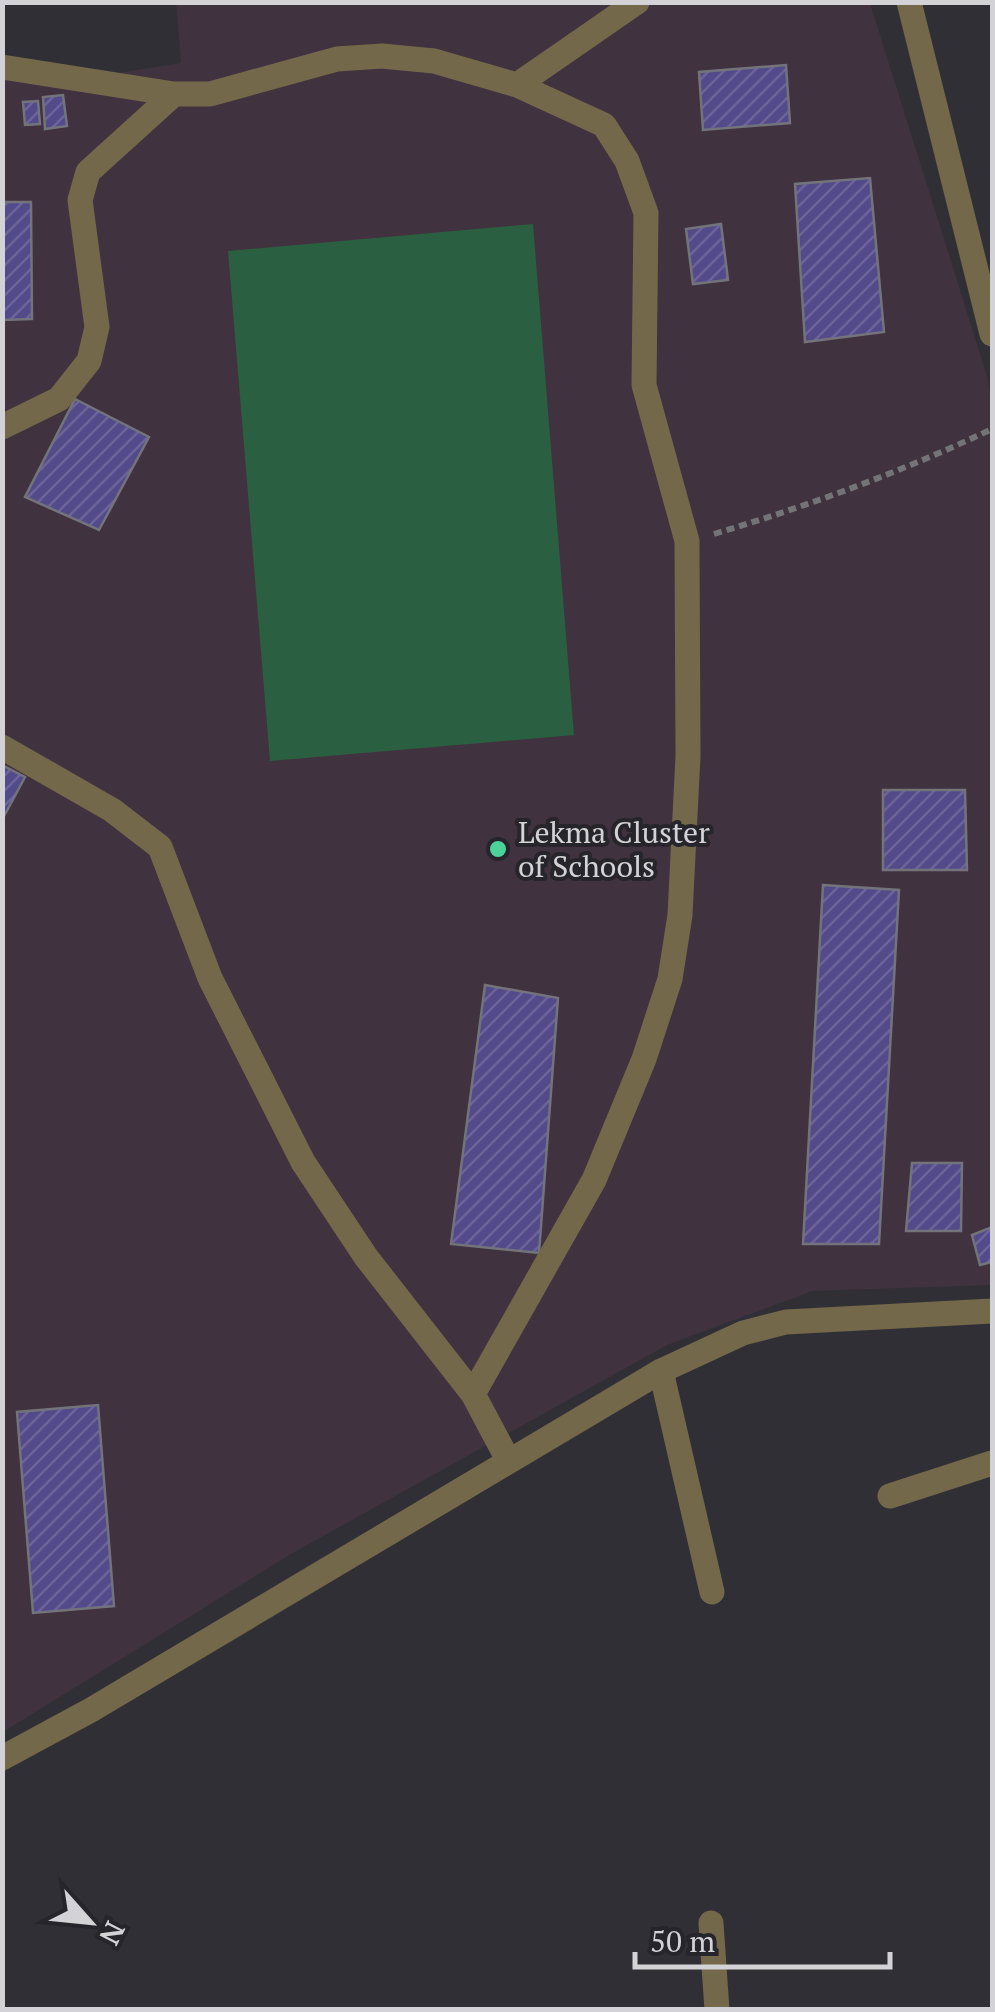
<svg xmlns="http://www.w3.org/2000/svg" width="995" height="2012" font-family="'PT Serif',serif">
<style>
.education{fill:#40323f}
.park{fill:#2b5f42}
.building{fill:url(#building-hatch);stroke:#73737b;stroke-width:2.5}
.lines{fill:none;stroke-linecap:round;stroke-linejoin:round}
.path{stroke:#737378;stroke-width:6;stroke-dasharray:8 5;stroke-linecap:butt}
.minor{stroke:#74684a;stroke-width:25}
.poi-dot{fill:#4cd39b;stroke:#25252b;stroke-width:4}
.labels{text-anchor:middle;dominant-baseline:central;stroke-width:8;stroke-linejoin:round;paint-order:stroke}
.poi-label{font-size:30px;fill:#d3d3d7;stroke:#25252b;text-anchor:start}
</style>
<defs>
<pattern id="building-hatch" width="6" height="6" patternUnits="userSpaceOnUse" patternTransform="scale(2.5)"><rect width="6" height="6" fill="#534a8a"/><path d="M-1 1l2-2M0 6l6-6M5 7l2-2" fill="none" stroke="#6b639a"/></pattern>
</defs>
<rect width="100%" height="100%" fill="#2f2f35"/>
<path class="education" d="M176 3H870L988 379 992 412V1285L813 1291 667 1345 291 1554 3 1732V73L98 76 181 63Z"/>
<path class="park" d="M533 224 574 735 270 761 228 251Z"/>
<path class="building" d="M786 65 790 123 703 130 699 72Z
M63 95 67 126 45 129 43 97Z
M38 101 40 124 25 125 23 102Z
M870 178 884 332 805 342 795 184Z
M2 202H31L32 319 2 320Z
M721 224 728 280 693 284 686 229Z
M75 399 149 437 99 530 25 497Z
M2 765 25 777 2 820Z
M883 790H965L967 870H883Z
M823 885 899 890 879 1244H803Z
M485 985 558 998 539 1253 451 1244Z
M912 1163H962L961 1231H906Z
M992 1227V1262L980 1265 972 1235Z
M98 1405 114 1606 33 1613 17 1412Z"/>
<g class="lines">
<path class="path" d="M714 534C811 505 901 472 992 429"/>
<path class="minor" d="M909 2 992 334
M2 67 174 94H210L337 59 382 56 434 61 517 85 604 125 627 161 646 213 644 385 687 541 688 756 680 915 670 979 644 1059 594 1180 473 1394
M517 85 637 2
M2 427 59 399 89 361 97 327 80 200 88 172 174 94
M2 747 112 810 160 847 210 978 303 1162 366 1257 473 1394 508 1460
M661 1371 712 1592
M890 1496 992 1463
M2 1758 91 1710 661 1371 743 1333 786 1322 992 1311
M711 1923 717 2010"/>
</g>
<circle class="poi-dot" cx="498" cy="849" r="10"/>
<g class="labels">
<g class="poi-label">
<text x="518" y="832">Lekma Cluster<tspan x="518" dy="34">of Schools</tspan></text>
</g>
</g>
<rect width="995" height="2012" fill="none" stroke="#d3d3d7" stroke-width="10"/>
<g transform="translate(90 1922) rotate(117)" stroke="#25252b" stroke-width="8" paint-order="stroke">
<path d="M0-8L18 38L0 25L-18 38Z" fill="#d3d3d7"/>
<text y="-15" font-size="28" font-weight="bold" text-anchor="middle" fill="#d3d3d7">N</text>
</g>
<path d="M635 1952v15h255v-15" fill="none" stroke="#d3d3d7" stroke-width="5"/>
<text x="650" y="1952" font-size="30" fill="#d3d3d7" stroke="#25252b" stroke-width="8" paint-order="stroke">50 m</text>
</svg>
